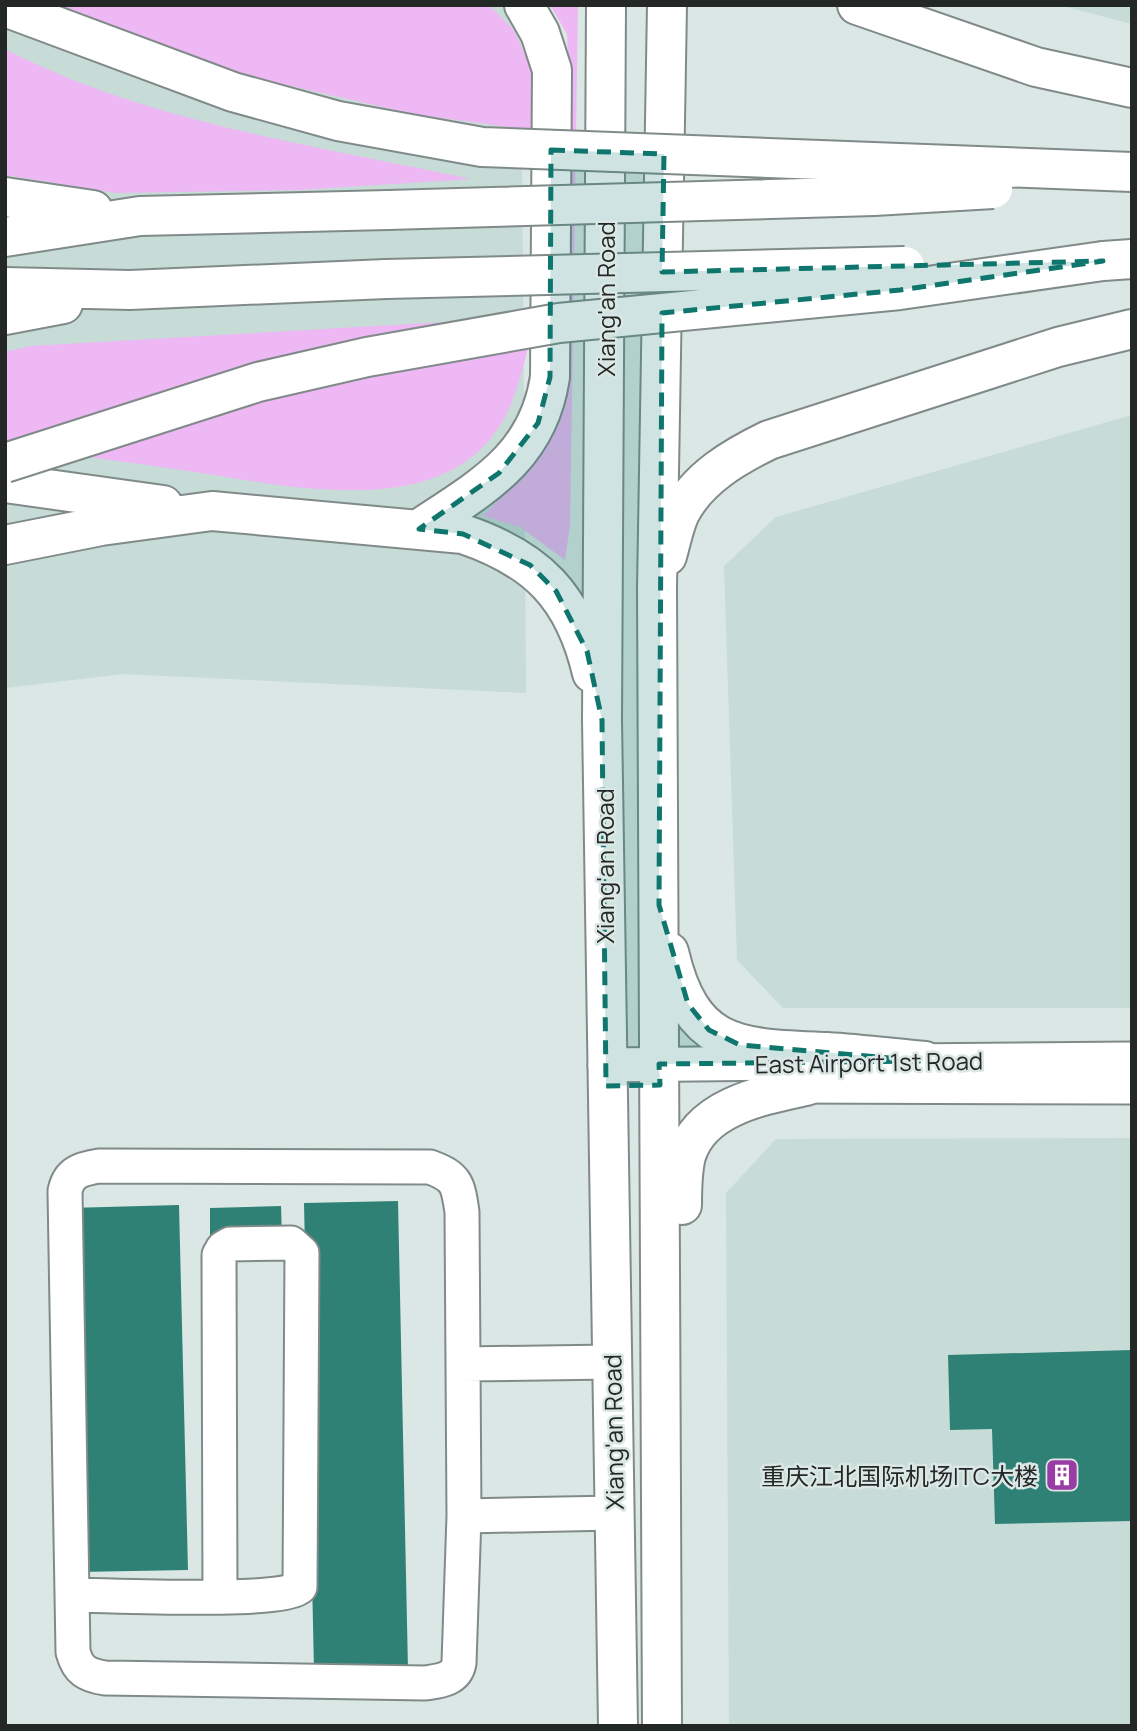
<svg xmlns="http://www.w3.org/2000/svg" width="1137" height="1731" font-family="Manrope,'Noto Sans SC',sans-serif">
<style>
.built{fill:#c7dbd7}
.green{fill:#edb8f4}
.building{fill:#2f8175}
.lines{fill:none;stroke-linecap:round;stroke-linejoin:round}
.minor-casing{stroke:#808b89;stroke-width:37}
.major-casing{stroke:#808b89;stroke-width:42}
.highway-casing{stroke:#808b89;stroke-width:42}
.minor{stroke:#fff;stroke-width:33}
.major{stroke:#fff;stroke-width:38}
.highway{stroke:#fff;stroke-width:38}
.highway-bridge-casing{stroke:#808b89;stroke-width:42;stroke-linecap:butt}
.highway-bridge{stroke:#fff;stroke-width:38}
.marked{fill:#0f766e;fill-opacity:0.2;stroke:#0f766e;stroke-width:5;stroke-dasharray:14 9;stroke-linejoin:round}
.labels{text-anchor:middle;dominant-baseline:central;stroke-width:5;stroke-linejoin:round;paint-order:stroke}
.street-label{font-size:24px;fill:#232726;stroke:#dbe7e4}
.poi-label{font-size:24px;fill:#232726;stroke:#dbe7e4;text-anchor:end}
</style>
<rect width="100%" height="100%" fill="#dbe7e4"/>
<path class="built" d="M5 5H521L526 693 123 674 5 688Z
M1059 5H1132V24Z
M1132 415V1008H783L737 960 724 566 776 517Z
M1132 1138V1726H729L726 1193 776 1139Z"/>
<path class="green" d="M50 5H489L513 29 534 73 531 130 413 114 217 69Z
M550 5H578L570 525 565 560 520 527 483 516C518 479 540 471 553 419L569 83 567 34Z
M5 49C148 123 315 145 471 179L299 190 116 193 5 175Z
M531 317C531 344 524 365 516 390 473 528 303 489 195 472 132 463 68 454 5 444V352L30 346Z"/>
<path class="building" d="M398 1201 408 1669 314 1671 304 1203Z
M179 1205 188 1570 78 1572 69 1208Z
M281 1206 282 1238 210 1239V1208Z
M1132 1350V1521L995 1524 992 1429 950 1430 948 1355Z"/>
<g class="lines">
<defs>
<path id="minor" d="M900 1061 1132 1059
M605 1065 783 1063
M780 1086 1132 1087
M99 1166 430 1167C457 1177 458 1184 462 1212L464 1516 459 1663C456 1680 439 1681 425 1683L105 1678C86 1675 78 1670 73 1652L65 1191C69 1172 81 1169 99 1166Z
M464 1364 611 1362
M464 1516 615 1513
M72 1595C107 1595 283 1604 300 1587L302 1253 291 1243 230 1244 223 1248 219 1255 220 1597"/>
<path id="major" d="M606 5 602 720 618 1726
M857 5 1036 67 1132 88
M5 483 163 505
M419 529C482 487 538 458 550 377L552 70 540 33 524 5
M5 545 101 526 212 511 463 534C537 559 574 596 592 673
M667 556C671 542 674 526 680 513 698 478 734 457 769 440L1058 347 1132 329
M669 952C692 1051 740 1048 827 1052 860 1054 892 1058 925 1061
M682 1205C682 1189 682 1172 686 1156 700 1106 764 1095 806 1086
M662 1726 657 588 667 5"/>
<path id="highway" d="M5 197 93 210
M5 237 140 216 388 210
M1103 261 1132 259
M5 287 130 290 386 279
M5 315 63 304"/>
</defs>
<use href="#minor" class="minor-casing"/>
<use href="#major" class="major-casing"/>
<use href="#highway" class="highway-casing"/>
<use href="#minor" class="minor"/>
<use href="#major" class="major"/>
<use href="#highway" class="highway"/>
<defs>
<path id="highway-bridge" d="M5 7 233 92 338 121 482 147 1132 172
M388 210 874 196 993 189
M386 279 905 266
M5 463 258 382 367 357 559 323 900 290 1103 261"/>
</defs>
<use href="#highway-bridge" class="highway-bridge-casing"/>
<use href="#highway-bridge" class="highway-bridge"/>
</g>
<path class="marked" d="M551 150 664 154 662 272 1103 261 900 290 662 313 659 905 688 1004 709 1030 740 1045 925 1061 659 1064 660 1085 606 1086 602 720 587 651 556 591 530 565 463 534 419 529 499 473 538 423 550 377Z"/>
<defs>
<symbol id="building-square" viewBox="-11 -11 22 22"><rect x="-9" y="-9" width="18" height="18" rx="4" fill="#993ca6" stroke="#dbe7e4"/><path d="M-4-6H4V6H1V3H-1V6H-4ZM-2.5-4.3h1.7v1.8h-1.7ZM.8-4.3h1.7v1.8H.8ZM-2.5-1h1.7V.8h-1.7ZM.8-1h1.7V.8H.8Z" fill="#fff"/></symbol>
</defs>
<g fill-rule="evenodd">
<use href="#building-square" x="1043" y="1456" width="38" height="38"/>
</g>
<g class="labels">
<g class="street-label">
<text transform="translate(605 299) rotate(-90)">Xiang'an Road</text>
<text transform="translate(604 866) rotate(-90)">Xiang'an Road</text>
<text transform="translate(869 1062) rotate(-1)">East Airport 1st Road</text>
<text transform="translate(613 1432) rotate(-91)">Xiang'an Road</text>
</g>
<g class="poi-label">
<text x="1038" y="1475">重庆江北国际机场ITC大楼</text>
</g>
</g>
<rect width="1137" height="1731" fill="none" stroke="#232726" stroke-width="14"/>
</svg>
